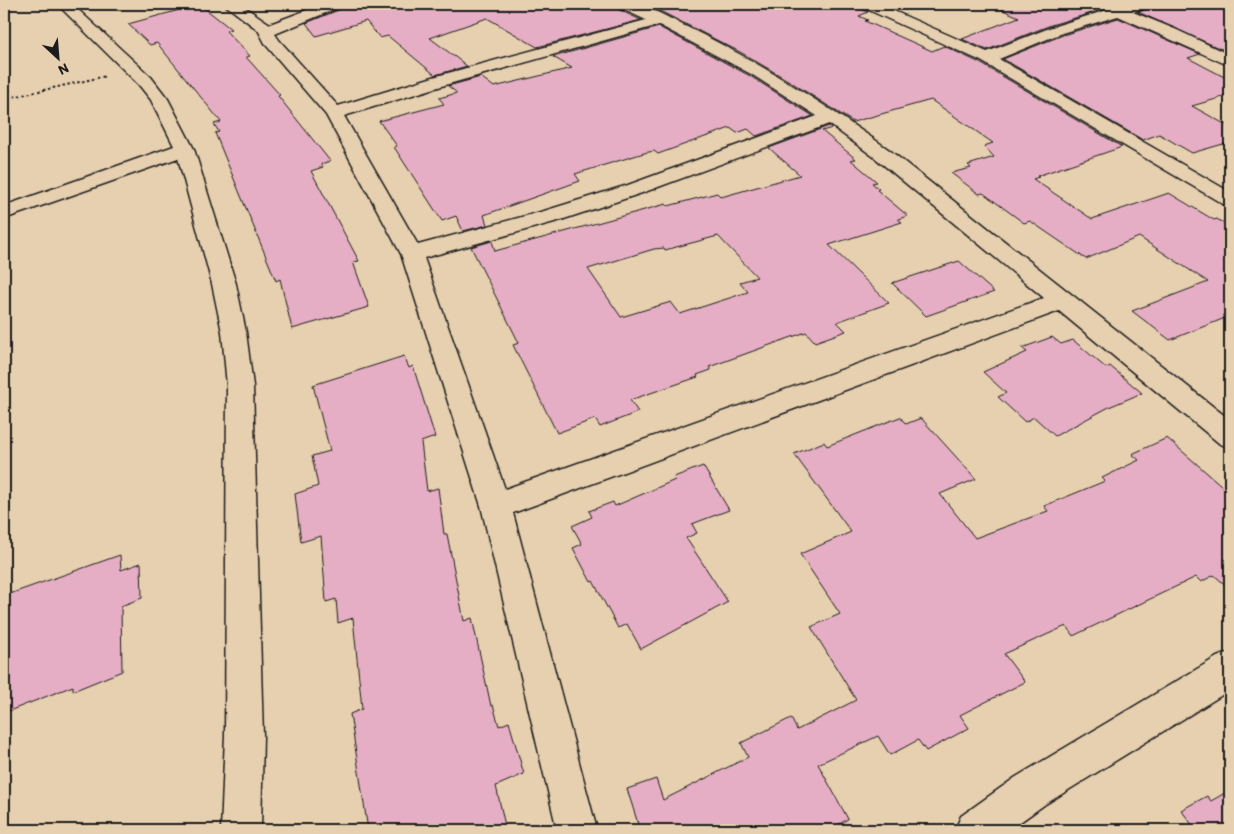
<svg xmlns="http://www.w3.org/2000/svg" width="1234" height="834" font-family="Itim,sans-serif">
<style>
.building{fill:#e5aec4;stroke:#1c1c1c;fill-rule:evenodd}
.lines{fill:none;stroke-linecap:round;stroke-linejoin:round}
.street-casing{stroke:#1c1c1c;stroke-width:3}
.path{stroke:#1c1c1c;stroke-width:2;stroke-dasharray:2.5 2.5;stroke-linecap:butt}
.street{fill:#e7d0b0;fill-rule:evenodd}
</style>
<rect width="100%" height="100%" fill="#e7d0b0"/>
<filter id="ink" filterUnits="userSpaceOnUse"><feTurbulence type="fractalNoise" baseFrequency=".02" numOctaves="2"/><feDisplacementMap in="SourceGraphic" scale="10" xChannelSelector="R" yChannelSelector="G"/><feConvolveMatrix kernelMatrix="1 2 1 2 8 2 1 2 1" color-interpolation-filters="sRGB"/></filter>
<g filter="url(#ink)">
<path class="building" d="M344 4H614L617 9 641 20 537 47 487 18 430 38 467 66 435 75 388 36 380 38 366 21 316 36 306 23 341 9Z
M641 4H858L861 9 868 12 859 16 868 20 865 21 932 51 944 46 980 63 1122 147 1037 176 1039 177 1033 179 1092 219 1169 193 1214 220 1217 219 1230 228V316L1170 340 1132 311 1208 282 1139 237 1086 259 1030 221 1024 223 983 193 979 194 951 173 971 168 968 165 994 157 984 146 993 143 931 100 853 122 791 82 740 52 662 12Z
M989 4H1116H1108L1105 9 1051 25 987 50 962 39 1019 17Z
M1152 4H1209L1230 13V46L1221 49 1138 12 1149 9Z
M194 6 198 9 203 7 231 29 226 31 250 56 246 57 280 95 278 96 330 161 321 164 323 167 311 171 359 261 353 262 369 307 292 329 280 279 276 281 215 133 219 132 214 124 221 122 157 43 150 45 128 24Z
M1118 18 1200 54 1188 58 1230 80V95L1192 106 1230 127V142L1192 153 1159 134 1143 140 1003 59 1063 35Z
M659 27 750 76 813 116 756 136 748 129 737 133 730 128 658 154 654 151 644 153 575 174 580 181 484 215 487 225 463 231 456 216 442 221 394 147 397 146 379 121 444 104 439 98 457 93 448 86 481 77 494 87 572 68 553 57Z
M829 126 832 128 822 131 856 159 851 160 877 182 872 183 879 189 877 190 908 216 898 219 902 222 829 245 889 303 837 322 846 331 815 342 806 332 709 367 711 370 697 375 698 377 630 400 638 412 600 427 595 419 557 433 513 345 519 343 471 247 492 241 495 251 666 204 668 206 717 193 721 197 800 175 769 148ZM718 236 757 277 740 282 748 292 680 314 671 302 621 317 588 269 654 249 664 248 665 250Z
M959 261 994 292 926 316 892 283Z
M1052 337 1061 344 1073 340 1106 368 1110 366 1142 393 1109 407 1055 436 1034 417 1025 422 998 397 1006 393 983 372 1027 352 1022 348Z
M404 356 409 368 413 366 435 437 421 442 427 491 438 488 444 534H447L464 621 472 618 491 706 493 705 499 726 509 722 524 774 496 786 506 830H368L350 714 362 709 353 618 338 623 336 599 326 602 321 536 301 542 295 494 318 486 312 456 330 451 313 385Z
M900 417 906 424 921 418 976 479 940 494 975 538 1048 511 1044 506 1105 481 1102 478 1139 460 1132 454 1167 438 1230 493V589L1214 575 1201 582 1196 577 1073 636 1066 626 1004 654 1025 682 960 715 969 728 926 751 918 740 890 755 878 736 818 764 848 819 829 830H640L627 789 656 779 663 800 748 757 741 743 791 718 797 730 856 700 811 627 840 614 800 554 851 532 794 454 824 442 827 446Z
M703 466 729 510 692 524 697 533 686 538 728 602 641 649 627 624 618 628 593 581 591 582 573 548 582 544 572 526 592 517 589 511 613 502 615 506 675 480 674 477Z
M120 555 121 570 141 563 142 598 121 606 122 671 73 691V686L4 713V596Z
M1230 790V830H1196L1181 810 1207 796 1211 801Z"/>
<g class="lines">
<defs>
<path id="street" d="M57 4H72L151 77 168 99 194 149 236 284 246 332 253 386 263 736 261 830H221L225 736 227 386 222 332 212 284 178 158 4 219V206L174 146 151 100 139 85Z
M224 4H240L270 24 323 4H342L340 7 275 34 279 40 338 106 433 77 646 20 618 7 616 4C622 4 629 3 635 4 653 8 670 19 687 27 758 61 824 104 888 149L1230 420V447L1220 444 1059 311 513 513 597 830H557L481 506 401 254 326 115 266 45 258 30ZM659 25 751 74 817 116 628 185 544 211 418 245 344 116 445 85ZM829 124 874 157 1044 298 505 489 424 258 558 221 642 193Z
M860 4H878L987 52 1052 27 1107 10 1108 6 1150 4 1148 7 1133 12 1177 30 1230 55V66L1118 16 1062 33 999 59 1230 192V206L1223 204 981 61 862 7Z
M1230 652V690L1044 805 1009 830H955L961 816 1016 777 1217 657Z"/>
</defs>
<use href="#street" class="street-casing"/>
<path class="path" d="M4 99 106 76"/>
<use href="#street" class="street"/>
</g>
</g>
<rect width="1234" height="834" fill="none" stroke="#e7d0b0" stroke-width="20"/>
<rect x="10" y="10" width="1214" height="814" fill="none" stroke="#1c1c1c" stroke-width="2" filter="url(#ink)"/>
<g transform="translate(58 58) rotate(154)" stroke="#e7d0b0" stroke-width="4" paint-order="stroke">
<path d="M0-4L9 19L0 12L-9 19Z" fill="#1c1c1c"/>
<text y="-8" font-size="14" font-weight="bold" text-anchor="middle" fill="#1c1c1c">N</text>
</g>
</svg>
